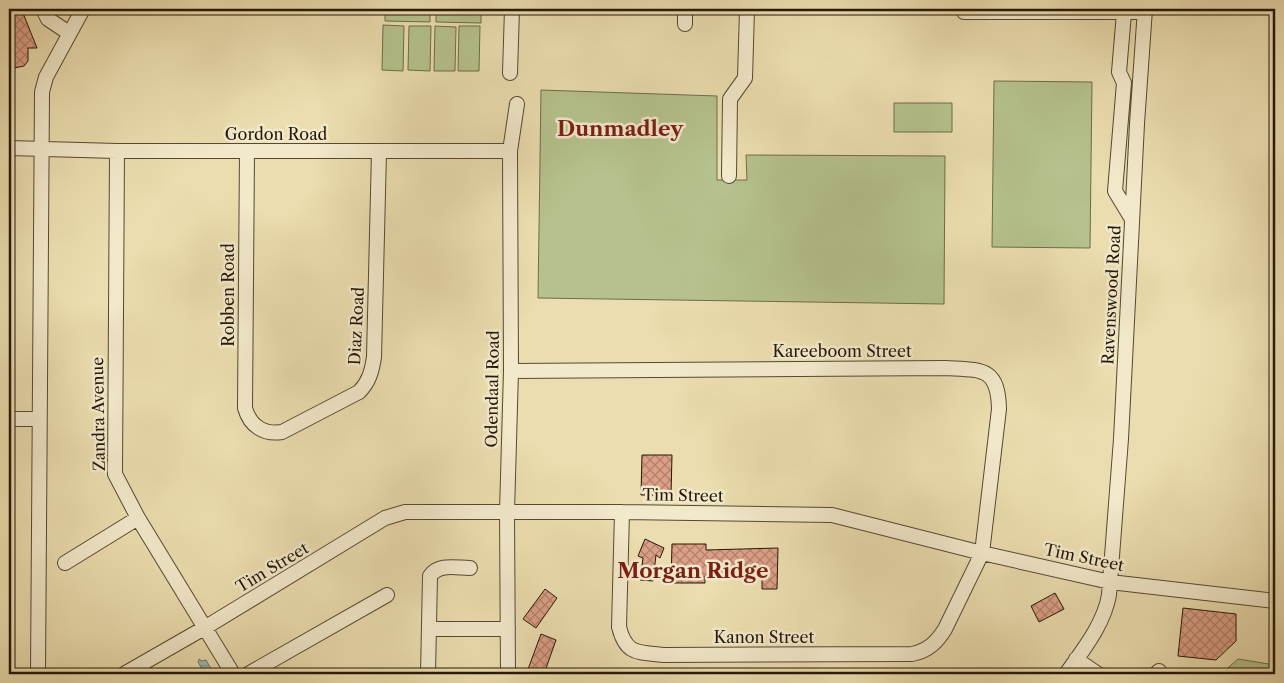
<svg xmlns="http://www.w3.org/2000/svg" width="1284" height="683" font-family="'Libre Caslon Text',serif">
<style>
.green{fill:#b5c28d;stroke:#6c6d4a}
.water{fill:url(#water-rules);stroke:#6b796f}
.building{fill:url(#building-cross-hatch);stroke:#241808}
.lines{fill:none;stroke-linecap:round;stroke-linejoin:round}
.minor-casing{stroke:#564932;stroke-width:16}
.minor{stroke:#f2e9cb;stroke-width:14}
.labels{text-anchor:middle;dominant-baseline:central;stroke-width:5;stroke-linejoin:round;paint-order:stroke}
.street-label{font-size:16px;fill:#241808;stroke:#f2e9cb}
.district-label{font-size:21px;font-weight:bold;fill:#7a1f14;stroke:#f2e9cb}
</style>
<defs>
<pattern id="water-rules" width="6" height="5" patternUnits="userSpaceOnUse" patternTransform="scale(1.25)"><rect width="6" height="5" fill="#9abab3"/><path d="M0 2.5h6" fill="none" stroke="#859f98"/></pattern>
<pattern id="building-cross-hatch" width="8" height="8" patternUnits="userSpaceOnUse" patternTransform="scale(1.25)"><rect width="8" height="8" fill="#dc9f87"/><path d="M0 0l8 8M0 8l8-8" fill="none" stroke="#b2816c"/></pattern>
</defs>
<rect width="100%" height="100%" fill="#ebddaf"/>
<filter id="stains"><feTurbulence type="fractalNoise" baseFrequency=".004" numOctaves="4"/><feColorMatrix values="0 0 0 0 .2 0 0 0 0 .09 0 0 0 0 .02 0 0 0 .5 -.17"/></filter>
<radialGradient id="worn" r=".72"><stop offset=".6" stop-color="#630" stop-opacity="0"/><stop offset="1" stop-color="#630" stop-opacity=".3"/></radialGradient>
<path class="green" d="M385 9H430V22L385 21Z
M436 9H481V23L436 22Z
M383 25 404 26 403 71 382 70Z
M409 26H431L430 71 408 70Z
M435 26 456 27 455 71H434Z
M459 26H480L479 71H458Z
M994 81 1092 82 1090 248 992 247Z
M541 90 717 96V180H747L746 155 945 156 944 304 538 298Z
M894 103H952V132H894Z
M1238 659 1275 665V674H1221Z"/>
<path class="water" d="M199 659 202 661 206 660 214 674H205L198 662Z"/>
<path class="building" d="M9 9H23V13L37 48H28V61L24 66 9 69Z
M642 455H672L671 495H641Z
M645 539 664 548 660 558 656 555 653 581 640 580 643 558 638 556Z
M672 544H706V550L778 548 777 589H762V566H739V576H705V583H671Z
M545 589 557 598 536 628 523 619Z
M1055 593 1064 609 1039 622 1031 606Z
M1183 608 1236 614V641L1216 660 1178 656Z
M541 634 556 640 544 674H534L527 672Z"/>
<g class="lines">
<defs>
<path id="minor" d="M43 9 48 19 69 33
M964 12H1145
M1124 13 1119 72 1124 83 1115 191 1132 219
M685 24V9
M510 73 512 9
M9 148 117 151H510
M117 151 115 474 138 518 233 674
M247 151 245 408C250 426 264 435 282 432L359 392C369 382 372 371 374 357L379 152
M729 176 730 99 745 78 747 9
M511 371 946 368C982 370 998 367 999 409L982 553 945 629C937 642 928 651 912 654L663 655C638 652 626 655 619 627L622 512
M9 419H39
M65 563 138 518
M429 629H508
M1076 659 1098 674
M38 674 42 92 46 77 83 9
M124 674 206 627 385 518 405 512H622L832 515 982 553 1110 582 1275 601
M248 674 387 595
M428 674 430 576C439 563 456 568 470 568
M508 674 507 512 511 371 510 151 517 104
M1066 674C1083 650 1104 624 1109 595L1121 439 1137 124 1145 9
M1156 674 1159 671"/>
</defs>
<use href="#minor" class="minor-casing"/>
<use href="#minor" class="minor"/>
</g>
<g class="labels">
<g class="street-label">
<text x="276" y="134">Gordon Road</text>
<text transform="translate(228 295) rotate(-90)">Robben Road</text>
<text transform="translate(1111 295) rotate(-87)">Ravenswood Road</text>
<text transform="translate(356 326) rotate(-87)">Diaz Road</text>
<text x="842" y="351">Kareeboom Street</text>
<text transform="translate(492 389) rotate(-89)">Odendaal Road</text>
<text transform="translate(98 414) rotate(-91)">Zandra Avenue</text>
<text transform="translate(683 495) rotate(1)">Tim Street</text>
<text transform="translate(1084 557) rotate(12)">Tim Street</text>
<text transform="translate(272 567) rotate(-31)">Tim Street</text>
<text x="764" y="637">Kanon Street</text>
</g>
<g class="district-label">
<text x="620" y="128">Dunmadley</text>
<text x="693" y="570">Morgan Ridge</text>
</g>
</g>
<rect width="1284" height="683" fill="none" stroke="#ebddaf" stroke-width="30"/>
<rect x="10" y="10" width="1264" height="663" fill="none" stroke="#241808" stroke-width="2.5"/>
<rect x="15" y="15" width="1254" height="653" fill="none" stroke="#241808"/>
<rect width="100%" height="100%" filter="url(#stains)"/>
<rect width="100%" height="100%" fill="url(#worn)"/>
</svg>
